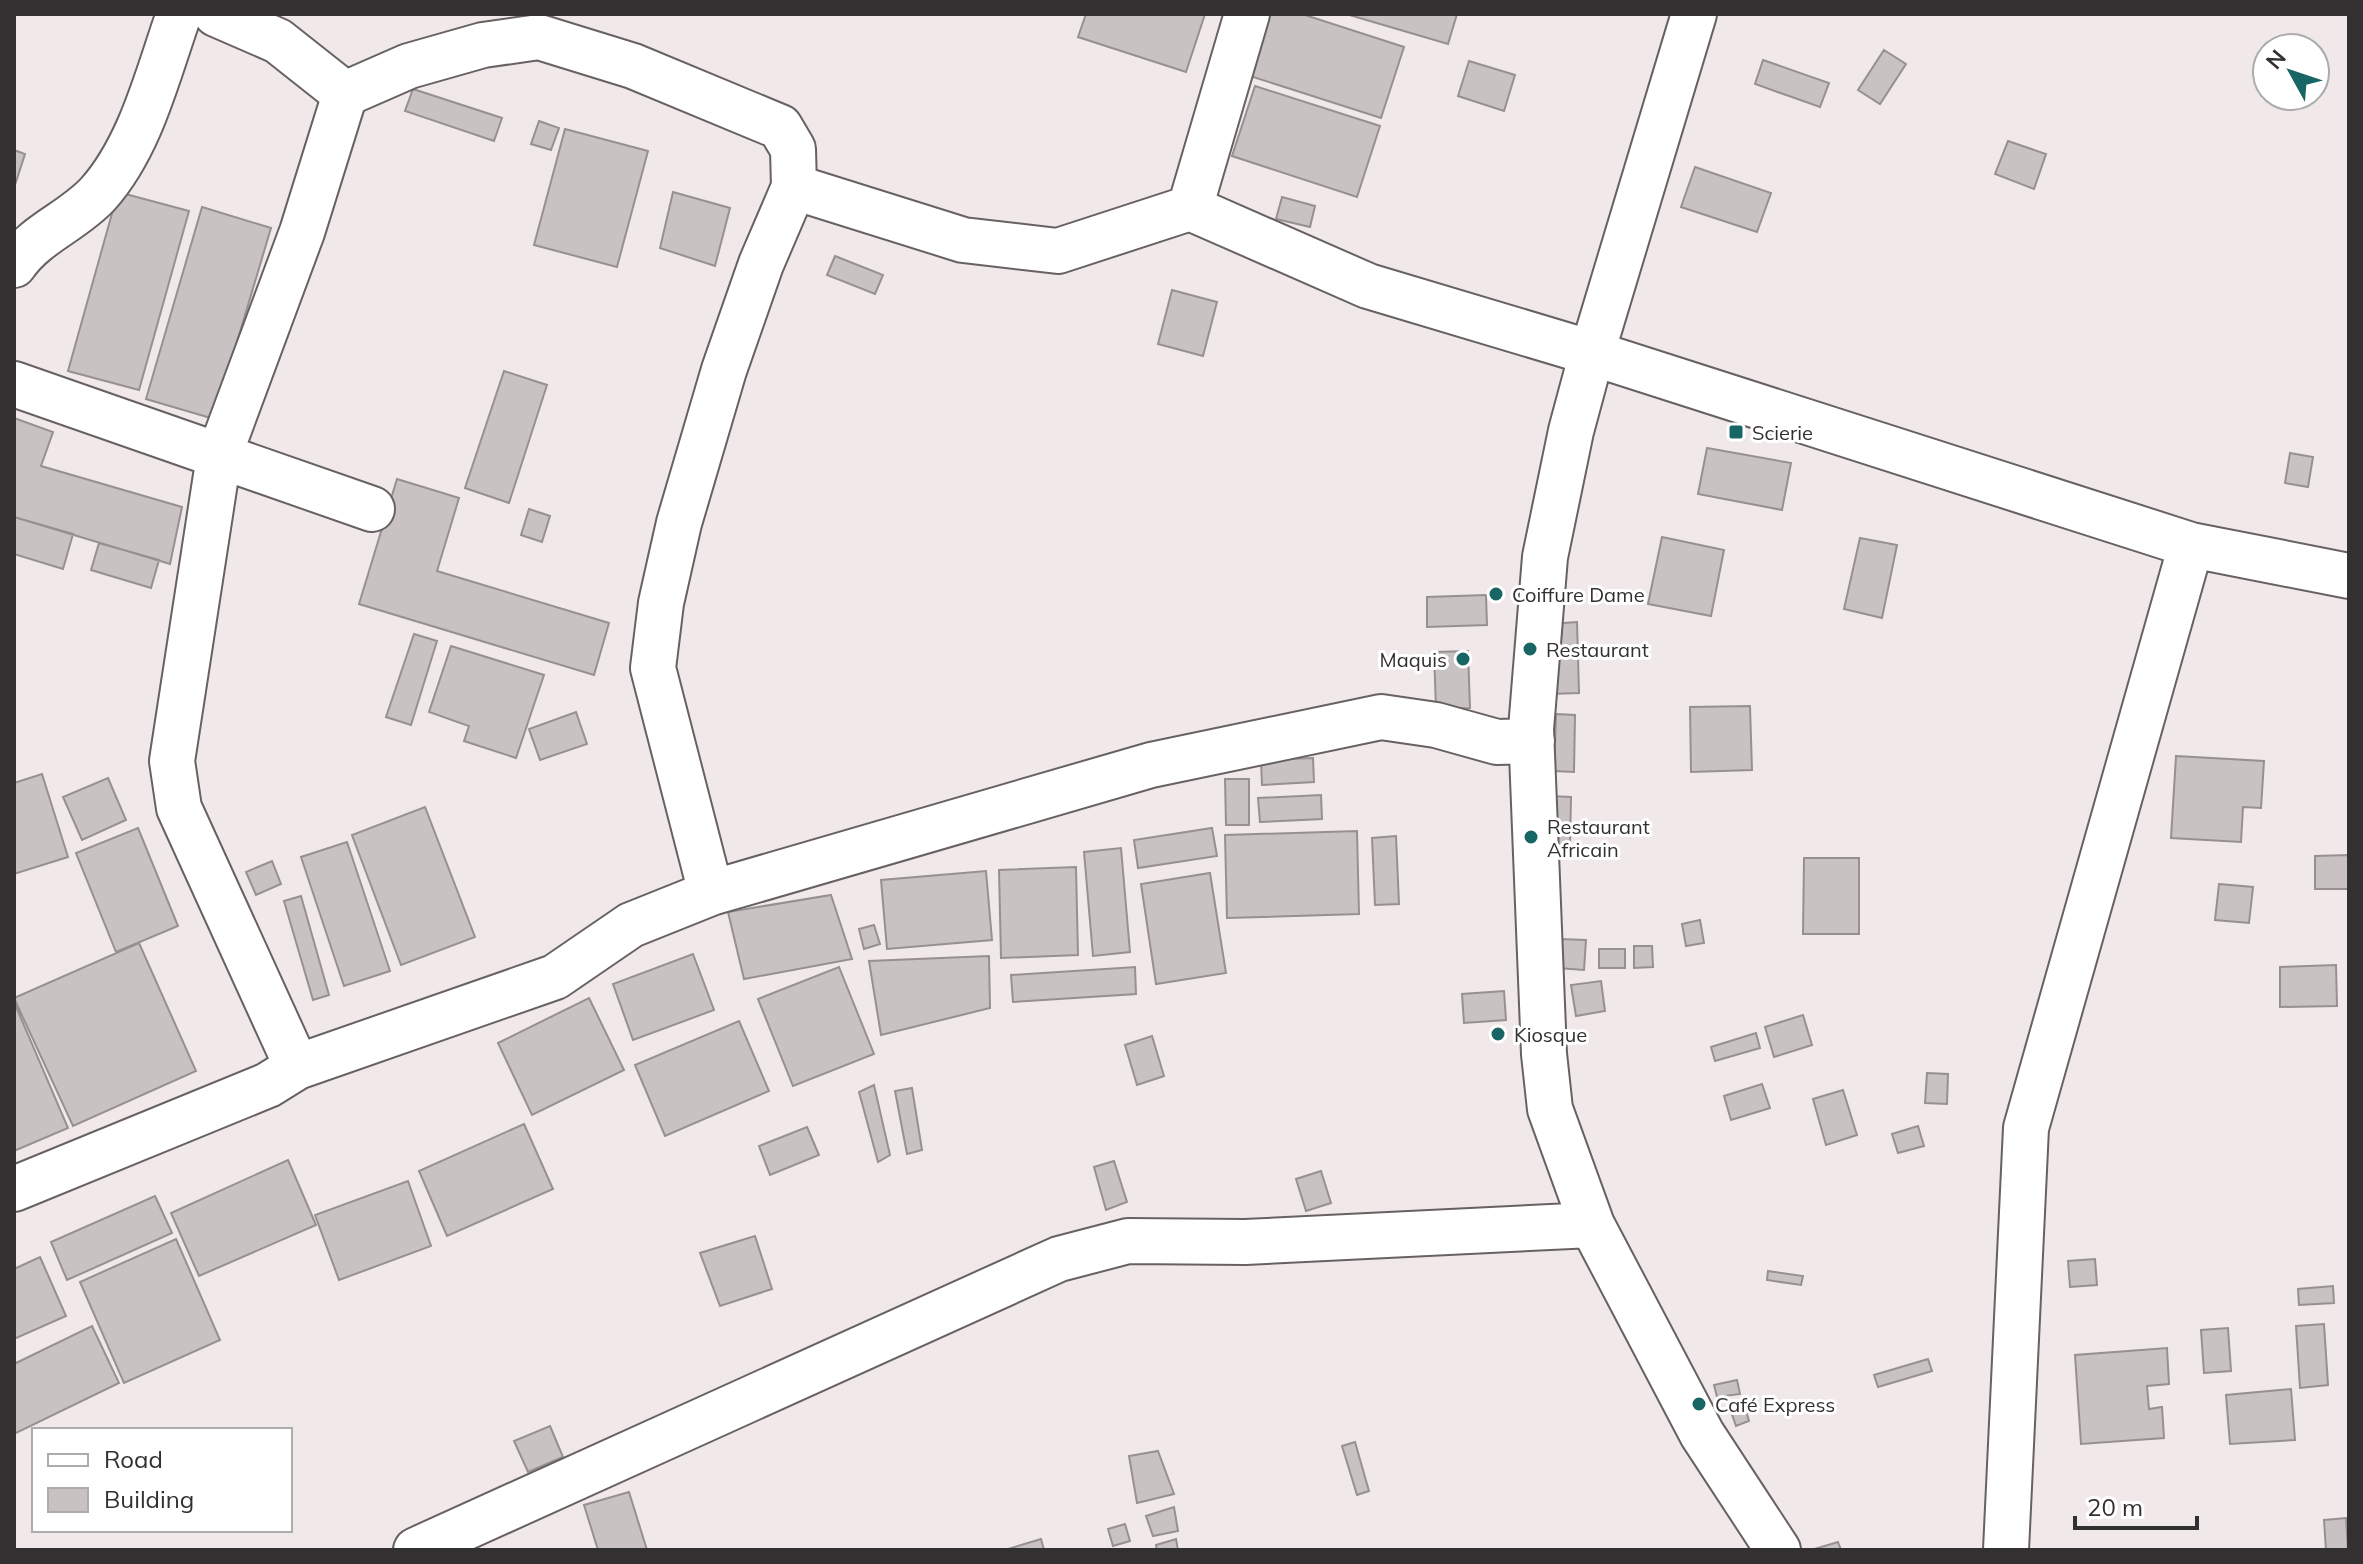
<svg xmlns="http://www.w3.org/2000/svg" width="2363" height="1564" font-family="Mulish,sans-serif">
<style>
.building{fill:#c9c2c2;stroke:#979091;stroke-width:2}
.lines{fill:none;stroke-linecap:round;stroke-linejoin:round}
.minor-casing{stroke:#686161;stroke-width:48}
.minor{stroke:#fff;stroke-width:44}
.poi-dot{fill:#176564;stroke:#fff;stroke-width:3}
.labels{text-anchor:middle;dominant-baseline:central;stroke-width:6;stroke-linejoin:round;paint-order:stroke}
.poi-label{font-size:20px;fill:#333031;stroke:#fff;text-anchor:start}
</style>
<rect width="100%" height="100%" fill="#f0e8e9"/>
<path class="building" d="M1086 14H1205L1186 72 1078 37Z
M1267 14H1302L1404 47 1381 118 1247 75Z
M1346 14H1457L1448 44Z
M1884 50 1906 64 1880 104 1858 90Z
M1763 60 1829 83 1820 107 1755 84Z
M1469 61 1515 75 1504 111 1458 96Z
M1255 86 1380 126 1357 197 1232 156Z
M413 89 502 118 494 141 405 111Z
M539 121 559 128 551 150 531 144Z
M565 129 648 151 617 267 534 245Z
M2008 141 2046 154 2034 189 1995 174Z
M14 150 25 154 14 188Z
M1695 167 1771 193 1757 232 1681 207Z
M118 192 189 211 139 390 68 371Z
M673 192 730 208 715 266 660 248Z
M1282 197 1315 206 1310 227 1276 219Z
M202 207 271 228 214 419 146 399Z
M835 256 883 275 875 294 827 275Z
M1172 290 1217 302 1203 356 1158 344Z
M504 371 547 385 509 503 465 488Z
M14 418 53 432 41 466 182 507 170 564 14 517Z
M1707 448 1791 463 1782 510 1698 494Z
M2290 453 2313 457 2308 487 2285 483Z
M397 479 459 498 437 571 609 623 594 675 359 604Z
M529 509 550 516 542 542 521 535Z
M14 517 73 534 63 569 14 554Z
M1662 537 1724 550 1711 616 1648 604Z
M1860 538 1897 545 1882 618 1844 609Z
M99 543 159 560 151 588 91 570Z
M1486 595 1487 625 1427 627V597Z
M1577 622 1579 693 1550 694 1549 624Z
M414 634 437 641 411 725 386 717Z
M451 646 544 675 516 758 464 741 469 726 429 712Z
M1468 651 1470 708 1436 709 1434 652Z
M1750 706 1752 770 1691 772 1690 707Z
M576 712 587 744 540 760 529 729Z
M1556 714 1575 715 1574 772 1554 771Z
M2176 756 2264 761 2261 808 2243 807 2241 842 2171 838Z
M1313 758 1314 782 1262 785 1261 760Z
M42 774 68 857 14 874V783Z
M108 778 126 820 82 840 63 797Z
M1225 779H1249V825H1226Z
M1321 795 1322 819 1260 822 1258 798Z
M1549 796 1571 797 1570 847H1548Z
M425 807 475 937 401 965 352 835Z
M138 828 178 926 116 952 76 853Z
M1212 828 1217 856 1138 868 1134 840Z
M1357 831 1359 914 1227 918 1225 835Z
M1396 836 1399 904 1375 905 1372 838Z
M347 842 390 971 344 986 301 857Z
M1121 848 1130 952 1093 956 1084 852Z
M2349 855V889H2315V856Z
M1804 858H1859V934H1803Z
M272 861 281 884 256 895 246 872Z
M1076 867 1078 955 1001 958 999 870Z
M986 871 992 940 887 949 881 880Z
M1210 873 1226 973 1156 984 1141 884Z
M2219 884 2253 887 2249 923 2215 920Z
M831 895 852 959 744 979 728 912Z
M301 896 329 995 313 1000 284 901Z
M1700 920 1704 943 1686 946 1682 924Z
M874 925 880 944 864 949 859 929Z
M1559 939 1586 940 1584 970 1557 968Z
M139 943 196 1071 73 1126 14 998Z
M1634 946H1652L1653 967 1634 968Z
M1599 949H1625V968H1599Z
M693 954 714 1010 633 1040 613 984Z
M989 956 990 1008 881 1035 869 961Z
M2336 965 2337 1006 2280 1007V967Z
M839 967 874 1054 793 1086 758 999Z
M1135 967 1136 994 1013 1002 1011 975Z
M1601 981 1605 1011 1576 1016 1571 985Z
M1504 991 1506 1020 1464 1023 1462 994Z
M589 998 624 1070 532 1115 498 1043Z
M14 1002 68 1128 14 1151Z
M1803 1015 1812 1045 1774 1057 1765 1027Z
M739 1021 769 1091 665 1136 635 1065Z
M1756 1033 1760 1048 1715 1061 1711 1047Z
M1152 1036 1164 1076 1137 1085 1125 1045Z
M1927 1073 1948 1074 1947 1104 1925 1103Z
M1762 1084 1770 1108 1731 1120 1724 1096Z
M874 1085 890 1155 878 1162 859 1092Z
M912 1088 922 1150 907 1154 895 1091Z
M1843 1090 1857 1135 1826 1145 1813 1099Z
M524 1124 553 1189 447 1236 419 1171Z
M1918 1126 1924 1146 1898 1153 1892 1134Z
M807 1127 819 1155 770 1175 759 1146Z
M288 1160 316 1225 199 1276 171 1213Z
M1114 1161 1127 1202 1106 1210 1094 1167Z
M1321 1171 1331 1203 1306 1211 1296 1179Z
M408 1181 431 1246 339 1280 315 1215Z
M155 1196 172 1233 67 1280 51 1242Z
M755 1236 772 1289 720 1306 700 1253Z
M176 1239 220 1340 124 1383 80 1282Z
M40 1257 66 1316 14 1339V1269Z
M2095 1259 2097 1285 2070 1287 2068 1261Z
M1768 1271 1803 1276 1801 1285 1767 1280Z
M2333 1286 2334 1303 2299 1305 2298 1289Z
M2324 1324 2328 1385 2300 1388 2296 1326Z
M92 1326 119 1383 14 1434V1364Z
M2228 1328 2231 1371 2204 1373 2201 1330Z
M2167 1348 2169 1384 2147 1386 2149 1409 2162 1407 2164 1438 2081 1444 2075 1355Z
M1928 1359 1932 1371 1878 1387 1874 1375Z
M1737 1380 1740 1394 1717 1397 1714 1385Z
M2291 1389 2295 1440 2230 1444 2226 1395Z
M1743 1401 1749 1421 1736 1426 1729 1406Z
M550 1426 563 1457 528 1472 514 1441Z
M1355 1442 1369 1491 1357 1495 1342 1446Z
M1158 1451 1174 1494 1137 1503 1129 1456Z
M629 1492 647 1550H598L584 1505Z
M1174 1507 1178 1531 1153 1536 1146 1516Z
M2346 1518 2348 1550H2326L2324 1520Z
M1125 1524 1130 1541 1113 1546 1108 1529Z
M1041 1539 1044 1550H1009L1008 1549Z
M1176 1539 1178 1550H1157L1156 1545Z
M1838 1542 1841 1550H1811Z"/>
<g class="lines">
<defs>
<path id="minor" d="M216 14 278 41 345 94
M1694 14 1592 353 1571 431 1545 557 1531 729 1544 1054 1550 1109 1592 1225 1702 1434 1778 1550
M794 187 963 240 1058 251 1190 208 1368 286 1592 353 2191 545 2349 576
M1190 208 1247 14
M14 265C36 233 72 222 98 194 141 146 158 73 179 14
M14 384 372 509
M297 1067 555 977 631 925 711 893 1151 765 1381 717 1436 725 1497 742 1532 741
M14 1189 268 1085 297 1067 179 808 172 761 219 456 302 232 345 94 409 66 483 45 539 37 633 66 780 127 793 149 794 187 761 264 724 370 679 523 661 603 653 668 711 893
M416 1550 1059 1259 1128 1241 1245 1242 1592 1225
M2006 1550 2026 1128 2191 545"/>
</defs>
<use href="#minor" class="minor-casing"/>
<use href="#minor" class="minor"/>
</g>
<g class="poi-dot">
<rect x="1728" y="424" width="16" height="16" rx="4"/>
<circle cx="1496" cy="594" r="8"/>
<circle cx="1530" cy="649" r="8"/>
<circle cx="1463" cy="659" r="8"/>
<circle cx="1531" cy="837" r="8"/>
<circle cx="1498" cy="1034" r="8"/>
<circle cx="1699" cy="1404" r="8"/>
</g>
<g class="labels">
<g class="poi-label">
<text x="1752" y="432">Scierie</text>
<text x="1512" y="594">Coiffure Dame</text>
<text x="1546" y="649">Restaurant</text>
<text x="1447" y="659" text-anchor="end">Maquis</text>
<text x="1547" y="826">Restaurant<tspan x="1547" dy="23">Africain</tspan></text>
<text x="1514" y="1034">Kiosque</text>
<text x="1715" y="1404">Café Express</text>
</g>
</g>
<rect width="2363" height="1564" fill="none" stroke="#333031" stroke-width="32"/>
<rect x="32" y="1428" width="260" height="104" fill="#ffffff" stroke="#adacad" stroke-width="2"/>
<rect x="48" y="1454" width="40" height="12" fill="#ffffff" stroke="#adacad" stroke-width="2"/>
<text x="104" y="1468" font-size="24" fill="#333031">Road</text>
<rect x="48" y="1488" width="40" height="24" fill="#c9c2c2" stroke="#adacad" stroke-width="2"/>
<text x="104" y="1508" font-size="24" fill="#333031">Building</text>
<g transform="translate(2291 72) rotate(310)"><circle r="38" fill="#ffffff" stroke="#adacad" stroke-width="2"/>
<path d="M0-6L14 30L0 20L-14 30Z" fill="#176564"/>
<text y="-12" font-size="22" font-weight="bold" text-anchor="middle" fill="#333031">N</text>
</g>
<path d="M2075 1516v12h122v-12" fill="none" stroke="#333031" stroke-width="4"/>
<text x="2087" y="1516" font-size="24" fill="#333031" stroke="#ffffff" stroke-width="6" paint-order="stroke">20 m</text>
</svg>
